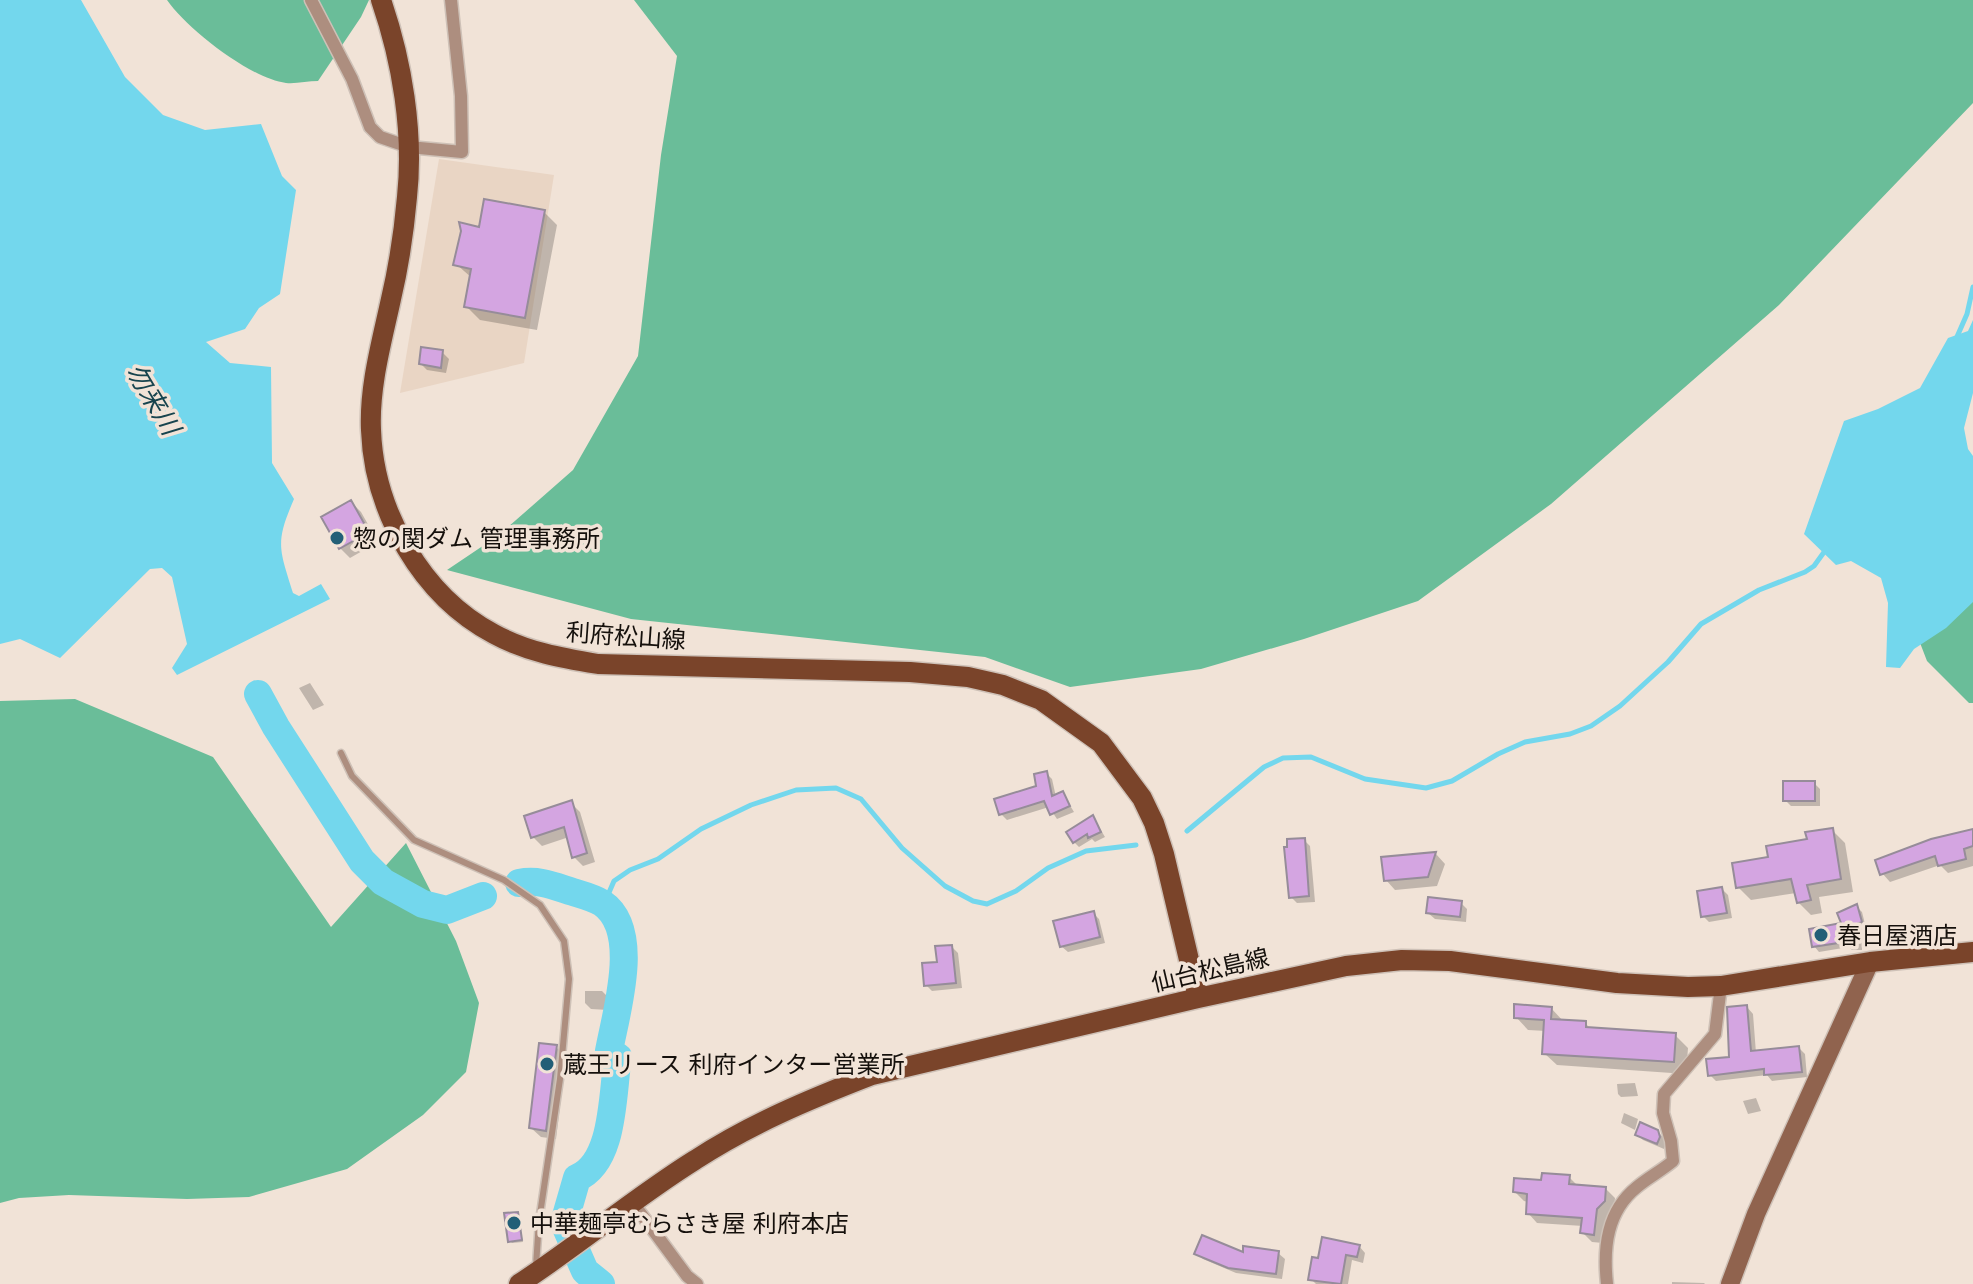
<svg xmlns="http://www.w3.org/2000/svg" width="1973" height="1284" font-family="Arial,'Noto Sans JP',sans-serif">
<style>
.built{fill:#e9d5c4}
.forest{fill:#6abd99}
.water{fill:#73d7ed}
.shadow{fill:#0003}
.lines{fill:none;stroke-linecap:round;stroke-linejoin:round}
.stream{stroke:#73d7ed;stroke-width:5}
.river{stroke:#73d7ed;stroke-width:28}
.building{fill:#d4a5e1;stroke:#968c99;stroke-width:2}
.lane-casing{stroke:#cec1b7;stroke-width:9}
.street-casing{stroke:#cec1b7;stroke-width:15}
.secondary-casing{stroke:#cec1b7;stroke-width:21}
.primary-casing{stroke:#cec1b7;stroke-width:23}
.lane{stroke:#ad8e7f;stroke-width:6}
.street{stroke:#ad8e7f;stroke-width:12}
.secondary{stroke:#90634e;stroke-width:18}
.primary{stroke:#7a442a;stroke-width:20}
.poi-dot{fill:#235f77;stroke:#f1e3d7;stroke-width:3}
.labels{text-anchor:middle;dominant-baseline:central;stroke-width:7;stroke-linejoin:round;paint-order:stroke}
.poi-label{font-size:24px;fill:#15100c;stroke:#f1e3d7;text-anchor:start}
.street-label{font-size:24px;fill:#15100c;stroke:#f1e3d7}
.water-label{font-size:26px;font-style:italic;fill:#17444e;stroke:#f1e3d7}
</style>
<rect width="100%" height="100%" fill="#f1e3d7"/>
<path class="built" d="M439 159 554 175 524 363 400 393Z"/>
<path class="forest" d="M167 0H369L361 17 318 81C308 81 296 84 286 83 251 79 186 28 167 0Z
M634 0H1973V103L1779 305 1551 504 1418 601 1304 639 1201 669 1070 687 985 657 631 619 447 570 499 535 573 470 638 356 661 155 677 56Z
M1973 465V703H1969L1927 661 1917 635Z
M75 699 213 757 331 927 406 843 456 941 479 1003 466 1072 423 1115 347 1169 249 1197 187 1199 69 1195 19 1198 0 1203V701Z"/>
<path class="water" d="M0 0H81L125 77 163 115 205 130 261 124 282 176 296 190 280 294 259 308 245 329 206 342 230 363 271 367 272 463 294 499C275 543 279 548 293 593L299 596 321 584 330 599 177 675 172 668 187 644 172 577 162 568 150 569 60 658 20 639 0 644Z
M1973 320V393L1964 428 1968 449 1973 456V602L1946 628 1914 649 1900 668 1886 667 1888 603 1881 578 1851 561 1836 565 1804 534 1844 421 1878 409 1920 388 1948 338 1968 331Z"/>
<path class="shadow" d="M544 212 557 225 537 330 480 320 467 307 472 278 456 264 463 231 481 230Z
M442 352 449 359 446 373 427 370 421 364Z
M351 502 361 512 378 542 350 558 340 548Z
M310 683 324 705 313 710 299 688Z
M1047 774 1052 779 1056 797 1063 794 1074 812 1057 819 1049 807 1007 820 1001 814 1039 788Z
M1814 783 1820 789V806H1791L1785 800Z
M571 803 580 812 595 862 583 866 574 857 569 837 542 846 533 837Z
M1093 817 1105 837 1095 842 1092 839 1079 847 1074 842Z
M1832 830 1845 843 1853 892 1819 897 1822 913 1811 915 1798 902 1796 893 1751 900 1738 887 1770 859Z
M1973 831V866L1948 873 1940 865 1890 882 1882 873Z
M1304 840 1310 846 1315 902 1297 903 1291 897Z
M1436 854 1445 864 1437 886 1395 890 1386 880 1384 859Z
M1722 889 1728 895 1732 918 1709 922 1703 916Z
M1461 903 1467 909 1466 922 1435 919 1428 913Z
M1857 907 1862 912 1866 928 1862 929V950H1852L1849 947 1819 952 1814 946 1843 925Z
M1093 913 1099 919 1105 943 1068 952 1061 946Z
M952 947 958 953 962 988 932 991 926 985Z
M585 991H602L608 997V1010L591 1009 585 1003Z
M1747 1007 1753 1014 1756 1053 1799 1048 1805 1054 1807 1077 1772 1081 1767 1075 1716 1081 1710 1075 1731 1059Z
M1551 1008 1564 1022 1585 1023 1592 1030 1675 1035 1688 1048 1686 1074 1557 1065 1544 1053 1546 1031 1528 1030 1516 1017Z
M556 1047 566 1057 556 1139 541 1137 531 1128Z
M1635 1083 1638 1096 1621 1097 1618 1094 1617 1084Z
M1756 1098 1761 1111 1748 1114 1743 1101Z
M1624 1113 1638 1119 1635 1130 1621 1123Z
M1657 1131 1664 1138V1149L1643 1140 1637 1134Z
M1569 1177 1579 1187 1606 1189 1615 1198 1614 1211 1606 1219 1603 1243 1592 1242 1582 1232 1583 1226 1537 1223 1528 1213V1202L1524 1201 1515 1192Z
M517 1214 523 1242 512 1243 510 1241Z
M1359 1246 1365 1253 1363 1263 1352 1260 1348 1284H1316L1311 1279 1314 1260Z
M1197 1253H1278L1285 1259 1282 1279 1236 1273 1203 1259Z
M1672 1282 1704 1283 1705 1284H1672Z"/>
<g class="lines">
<path class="stream" d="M1956 339 1967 314 1973 287
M1187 831 1264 767 1283 758 1311 757 1365 779 1426 788 1452 781 1498 754 1525 742 1570 734 1591 726 1620 706 1668 662 1701 624 1759 590 1805 572 1814 566 1827 548
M604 904 614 881 630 870 658 859 701 829 751 805 796 790 836 788 861 799 902 848 945 886 973 901 987 904 1016 891 1048 868 1086 851 1136 845"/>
<path class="river" d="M258 694 276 727 362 861 383 882 423 904 447 910 483 896
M519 883C539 879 554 886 573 892 583 895 594 898 602 903 642 930 616 1012 609 1051L618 1057C612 1092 615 1162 577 1178L564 1223 585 1271 601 1284"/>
</g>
<path class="building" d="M484 199 545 210 525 318 464 307 471 269 453 265 461 231 459 222 479 227Z
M421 347 443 350 441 368 419 364Z
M351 500 369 532 339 549 321 517Z
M1047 771 1052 796 1063 791 1070 806 1050 815 1044 801 999 815 994 799 1036 786 1034 774Z
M1783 781H1815V801H1783Z
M572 800 587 853 572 858 564 827 531 838 524 816Z
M1093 815 1101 832 1088 838 1087 834 1073 843 1066 832Z
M1833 828 1841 879 1807 885 1811 900 1797 903 1791 879 1736 888 1732 863 1768 857 1766 846 1807 839 1805 832Z
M1973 829V846L1964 849 1966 859 1938 866 1935 856 1880 875 1875 860 1931 839Z
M1305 838 1309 896 1289 898 1284 847H1287V839Z
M1436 852 1428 877 1384 881 1381 857Z
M1722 887 1727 913 1701 917 1697 891Z
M1428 897 1462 901 1460 917 1426 913Z
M1857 904 1862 922 1857 924V946L1845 945V942L1812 947 1809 929 1841 923 1837 913Z
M1094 911 1100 937 1060 947 1053 921Z
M952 945 956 983 924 986 922 963 937 962 935 946Z
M1514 1004 1552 1007 1551 1019 1586 1021V1027L1676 1033 1674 1062 1542 1054 1544 1020 1514 1018Z
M1747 1005 1751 1051 1799 1046 1802 1072 1764 1075V1069L1708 1076 1706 1059 1729 1057 1727 1007Z
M539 1043 557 1045 546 1131 529 1128Z
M1640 1122 1658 1130 1660 1137 1657 1144 1635 1135Z
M1542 1173 1570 1175 1569 1184 1606 1187 1605 1201 1597 1209 1594 1235 1580 1233 1582 1218 1526 1214 1527 1194 1513 1192 1514 1178 1541 1180Z
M518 1212 522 1240 508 1242 504 1213Z
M1202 1235 1243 1252V1246L1279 1251 1276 1274 1228 1268 1194 1254Z
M1322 1237 1360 1245 1357 1257 1346 1255 1341 1284 1308 1280 1312 1257 1318 1258Z"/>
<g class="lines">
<defs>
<path id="lane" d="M341 753 352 776 414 840 504 880 540 905 564 941 569 979 560 1079 539 1221 536 1266"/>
<path id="street" d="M311 0 352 79 370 127 380 137 409 147 462 152 461 96 451 0
M633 1203 687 1276 697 1284
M1607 1284C1603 1247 1607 1211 1637 1187 1649 1177 1661 1171 1673 1161L1671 1141 1663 1113 1664 1094 1715 1034 1721 986"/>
<path id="secondary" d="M1730 1284 1756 1214 1870 962"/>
<path id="primary" d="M381 0C402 61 414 132 407 197 404 231 399 265 391 299 382 341 369 386 371 430 374 512 422 596 494 634 527 652 562 658 598 664L910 672 968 677 1003 685 1041 700 1101 743 1142 798 1154 823 1164 854 1198 998
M519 1284C579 1245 634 1198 695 1160 750 1124 810 1099 872 1075L1198 998 1346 966 1402 960 1450 961 1617 983 1688 987 1721 986 1870 962 1973 952"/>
</defs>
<use href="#lane" class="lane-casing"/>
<use href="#street" class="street-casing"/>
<use href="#secondary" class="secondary-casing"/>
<use href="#primary" class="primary-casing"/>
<use href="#lane" class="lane"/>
<use href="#street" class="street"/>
<use href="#secondary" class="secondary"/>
<use href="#primary" class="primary"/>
</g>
<g class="poi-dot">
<circle cx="337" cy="538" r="8"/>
<circle cx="1821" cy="935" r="8"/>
<circle cx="547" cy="1064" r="8"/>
<circle cx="514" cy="1223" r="8"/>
</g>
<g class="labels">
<g class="poi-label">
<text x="353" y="538">惣の関ダム 管理事務所</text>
<text x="1837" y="935">春日屋酒店</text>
<text x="563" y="1064">蔵王リース 利府インター営業所</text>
<text x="530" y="1223">中華麺亭むらさき屋 利府本店</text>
</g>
<g class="street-label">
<text transform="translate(626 636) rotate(4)">利府松山線</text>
<text transform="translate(1210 970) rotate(-13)">仙台松島線</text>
</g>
<g class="water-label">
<text transform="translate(153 399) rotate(59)">勿来川</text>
</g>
</g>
</svg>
